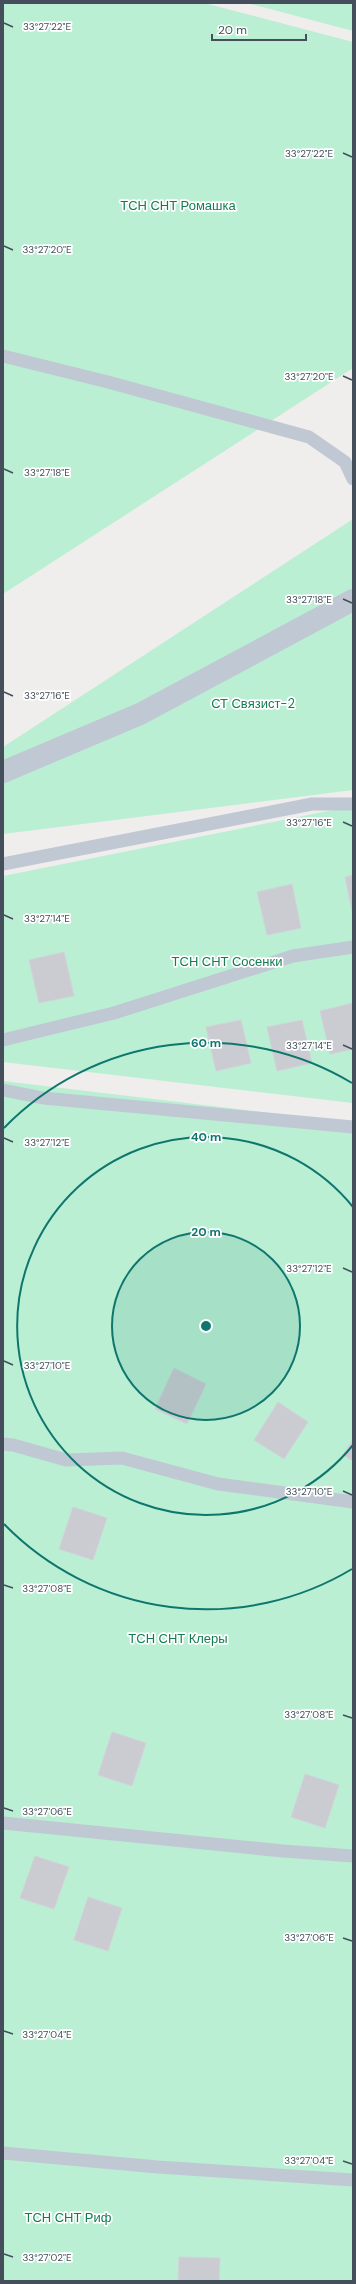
<svg xmlns="http://www.w3.org/2000/svg" width="356" height="2284" font-family="'DM Sans',sans-serif">
<style>
.green{fill:#baefd4}
.building{fill:#caccd2;stroke:#d1d3d9}
.lines{fill:none;stroke-linecap:round;stroke-linejoin:round}
.lane{stroke:#c0c8d3;stroke-width:13}
.street{stroke:#c0c8d3;stroke-width:22}
.ticks{fill:none;stroke:#454f5b;stroke-width:1.5}
.ring{fill:none;stroke:#0f766e;stroke-width:2}
.labels{text-anchor:middle;dominant-baseline:central;stroke-width:3.5;stroke-linejoin:round;paint-order:stroke}
.park-label{font-size:13px;fill:#157d54;stroke:#fff}
.ticks-label{font-size:10px;text-anchor:middle;fill:#454f5b;stroke:#fff;stroke-width:3.5;stroke-linejoin:round;paint-order:stroke}
.centre{fill:#0f766e;stroke:#fff;stroke-width:2}
.ring-label{font-size:12px;text-anchor:middle;font-weight:bold;fill:#0f766e;stroke:#fff;stroke-width:3.5;stroke-linejoin:round;paint-order:stroke}
</style>
<rect width="100%" height="100%" fill="#f0eded"/>
<path class="green" d="M3 3H204L353 42V368L3 594Z
M247 3H353V31Z
M353 519V790L3 834V747Z
M353 806V1103L3 1062V876Z
M3 1081 353 1123V2281H3Z"/>
<path class="building" d="M353 875V916L345 877Z
M292 884 301 928 267 935 257 892Z
M64 952 74 996 39 1003 29 960Z
M353 1003V1049L330 1054 320 1011Z
M241 1020 251 1063 216 1071 206 1027Z
M302 1020 312 1063 277 1071 267 1027Z
M174 1368 206 1384 187 1424 155 1409Z
M278 1402 308 1422 284 1459 254 1440Z
M353 1439V1461L343 1455Z
M73 1507 107 1518 93 1560 59 1549Z
M112 1732 146 1743 132 1786 98 1775Z
M305 1774 339 1785 325 1828 291 1817Z
M35 1856 69 1867 54 1909 20 1898Z
M88 1897 122 1908 108 1951 74 1940Z
M179 2257 220 2258 219 2281H178Z"/>
<g class="lines">
<path class="lane" d="M3 356 108 382 309 437 345 462 353 479
M3 864 312 804H353
M3 1040 114 1013 293 956 353 947
M3 1090 43 1098 353 1127
M3 1444 13 1445 66 1460 122 1458 218 1484 353 1502
M3 1823 283 1851 353 1856
M3 2153 158 2167 353 2180"/>
<path class="street" d="M3 772 140 714 353 600"/>
</g>
<path class="ticks" d="M4 23 13 27M343 153 352 157M4 246 13 250M343 376 352 380M4 469 13 473M343 599 352 603M4 692 13 696M343 822 352 826M4 915 13 919M343 1045 352 1049M4 1138 13 1142M343 1268 352 1272M4 1361 13 1365M343 1491 352 1495M4 1585 13 1588M343 1715 352 1718M4 1808 13 1811M343 1938 352 1941M4 2031 13 2034M343 2161 352 2164M4 2254 13 2257"/>
<circle cx="206" cy="1326" r="94" fill="#0f766e" fill-opacity=".12"/>
<g class="ring">
<circle cx="206" cy="1326" r="94"/>
<path d="M353 1445A189 189 0 1 1 353 1207"/>
<path d="M352 1569A283 283 0 0 1 4 1524M4 1128A283 283 0 0 1 352 1083"/>
</g>
<g class="labels">
<g class="park-label">
<text x="178" y="205">ТСН СНТ Ромашка</text>
<text x="253" y="703">СТ Связист-2</text>
<text x="227" y="961">ТСН СНТ Сосенки</text>
<text x="178" y="1638">ТСН СНТ Клеры</text>
<text x="68" y="2217">ТСН СНТ Риф</text>
</g>
</g>
<g class="ticks-label">
<text x="47" y="30">33°27'22"E</text>
<text x="309" y="157">33°27'22"E</text>
<text x="47" y="253">33°27'20"E</text>
<text x="309" y="380">33°27'20"E</text>
<text x="47" y="476">33°27'18"E</text>
<text x="309" y="603">33°27'18"E</text>
<text x="47" y="699">33°27'16"E</text>
<text x="309" y="826">33°27'16"E</text>
<text x="47" y="922">33°27'14"E</text>
<text x="309" y="1049">33°27'14"E</text>
<text x="47" y="1146">33°27'12"E</text>
<text x="309" y="1272">33°27'12"E</text>
<text x="47" y="1369">33°27'10"E</text>
<text x="309" y="1495">33°27'10"E</text>
<text x="47" y="1592">33°27'08"E</text>
<text x="309" y="1718">33°27'08"E</text>
<text x="47" y="1815">33°27'06"E</text>
<text x="309" y="1941">33°27'06"E</text>
<text x="47" y="2038">33°27'04"E</text>
<text x="309" y="2164">33°27'04"E</text>
<text x="47" y="2261">33°27'02"E</text>
</g>
<circle cx="206" cy="1326" r="6" class="centre"/>
<g class="ring-label">
<text x="206" y="1047">60 m</text>
<text x="206" y="1141">40 m</text>
<text x="206" y="1236">20 m</text>
</g>
<rect width="356" height="2284" fill="none" stroke="#454f5b" stroke-width="8"/>
<path d="M212 34v6h94v-6" fill="none" stroke="#454f5b" stroke-width="2"/>
<text x="218" y="34" font-size="12" fill="#454f5b" stroke="#ffffff" stroke-width="3" paint-order="stroke">20 m</text>
</svg>
